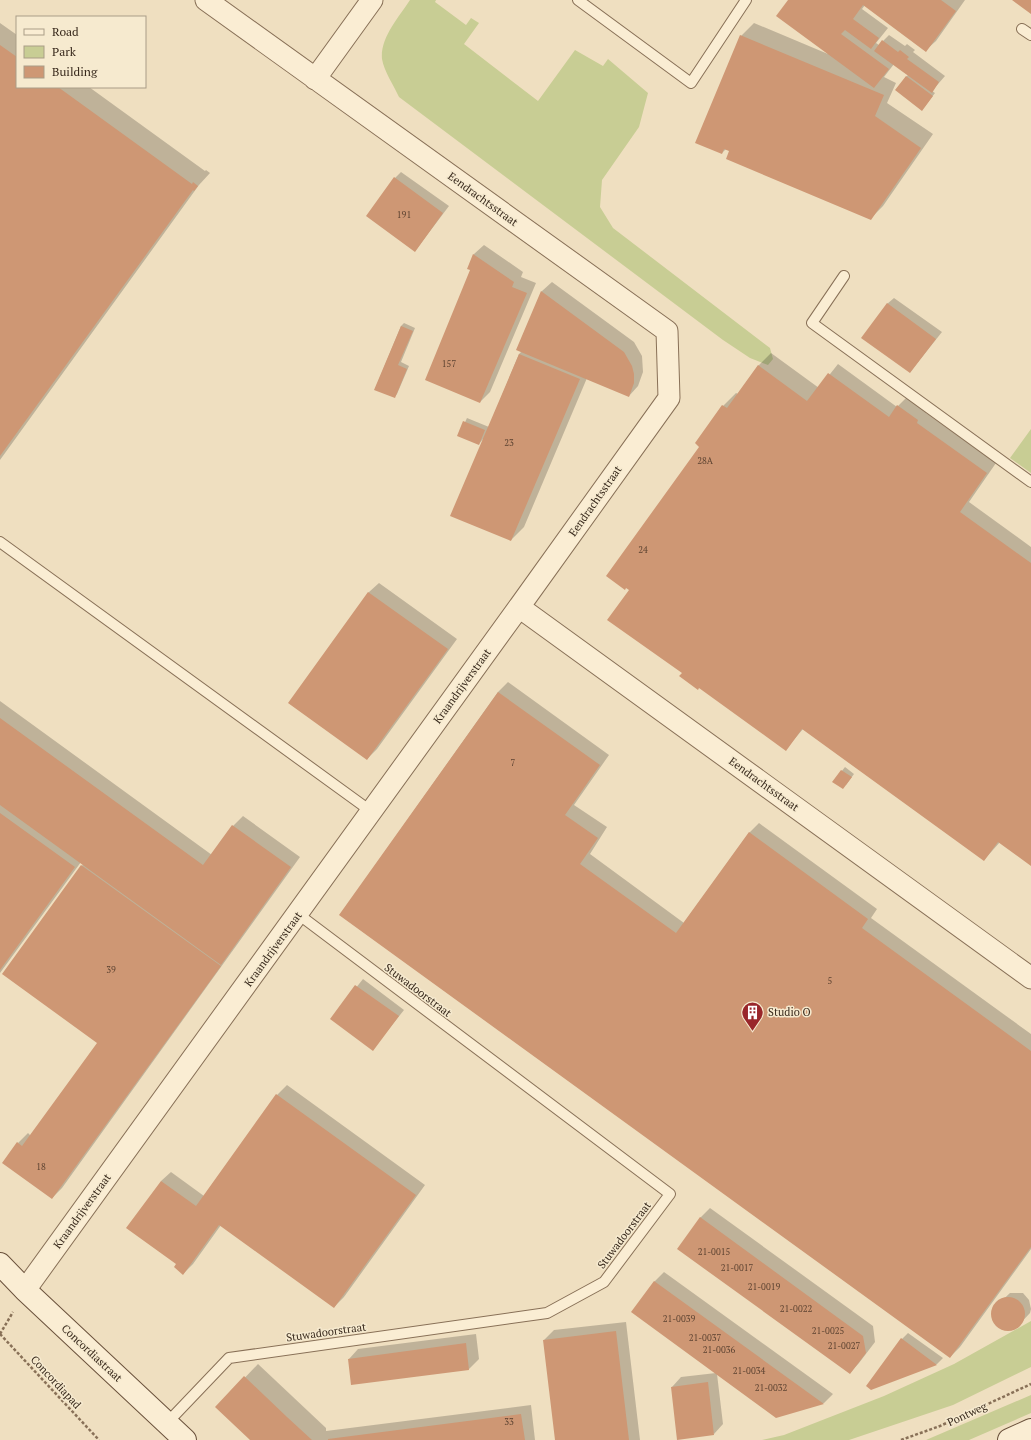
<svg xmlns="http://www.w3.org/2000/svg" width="1031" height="1440" font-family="'PT Serif',serif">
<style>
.green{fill:#c8cd94}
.shadow{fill:#0003}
.building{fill:#ce9774}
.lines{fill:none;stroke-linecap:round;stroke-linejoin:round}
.lane-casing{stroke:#887057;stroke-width:12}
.street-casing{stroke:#887057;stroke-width:23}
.secondary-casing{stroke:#6a513b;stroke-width:24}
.path{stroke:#887057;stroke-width:2.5;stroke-dasharray:3 2;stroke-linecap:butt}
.lane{stroke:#faedd3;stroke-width:10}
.street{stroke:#faedd3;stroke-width:21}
.secondary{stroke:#faedd3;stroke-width:22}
.labels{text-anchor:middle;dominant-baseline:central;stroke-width:3;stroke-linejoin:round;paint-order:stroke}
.number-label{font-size:9px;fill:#5e4432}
.street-label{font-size:11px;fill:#38291c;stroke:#f6eacf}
.poi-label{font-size:11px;fill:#38291c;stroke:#f6eacf;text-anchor:start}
</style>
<rect width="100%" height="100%" fill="#efdfc0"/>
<path class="green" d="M410 0H436L435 2 466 25 471 18 479 23 464 44 538 101 575 50 603 66 608 59 648 93 639 127 602 180 600 207 613 228 770 348 773 359 768 365 750 358 723 340 399 97C394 86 384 71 382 59 380 38 399 17 410 0Z
M1031 429V473L1010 458Z
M1031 1321V1367L953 1405 849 1440H762L784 1435 884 1396 954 1364Z
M1031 1395V1413L969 1440H926Z"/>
<path class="shadow" d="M789 0H965L936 41 926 50 865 5 862 9 888 28 876 43 879 45 889 35 905 46 907 44 915 50 913 52 945 76 932 91 935 93 925 106 906 77 908 75 894 64 884 77 896 83 887 103 933 134 883 206 871 218 726 149 722 153 741 36 754 23 828 54Z
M0 23 17 35V87H89L205 171 206 170 210 173 199 185 0 460Z
M401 172 449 206 415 251 395 178Z
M484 245 523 272 521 277 536 283 490 392 480 402 472 269 468 268 474 254Z
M552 282 634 342 642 356 643 372 638 386 629 396 587 378 524 527 511 540 483 439 479 444 459 435 467 418 489 427 519 354 522 351 517 349 542 291Z
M894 298 942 332 910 372 887 304Z
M404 323 415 328 401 362 409 366 397 394 394 397 375 389 401 326Z
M771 353 819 388 838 364 897 407 908 396 927 410 926 413 996 463 969 502 1031 547V865L1000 842 984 860 803 729 786 749 683 673 630 590 723 406 736 393 738 394 758 366Z
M379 583 457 639 377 749 367 759 289 703 369 592Z
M508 682 609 755 574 805 607 827 590 854 684 923 749 833 759 823 877 909 871 918 1031 1034V1249L960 1347 950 1357 340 915 498 692Z
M0 701 212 855 233 826 243 816 300 857 62 1188 52 1198 18 1143 28 1133 31 1136 98 1043 82 866 83 864 81 862 0 973Z
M845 767 854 774 846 785 834 781Z
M363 979 404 1010 373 1049 332 1018Z
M287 1085 425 1185 344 1297 334 1307 221 1225 193 1264 183 1274 178 1264 161 1181 171 1172 204 1196 277 1095Z
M710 1208 873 1326 875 1342 859 1363 850 1373 700 1218Z
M664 1272 833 1394 824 1403 776 1417 717 1374 723 1424 714 1434 672 1387 681 1377 716 1373 654 1282Z
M1010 1293H1023L1029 1300 1031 1309 1030 1313 1016 1328 1004 1330 995 1322 993 1314 994 1308Z
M626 1322 640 1440H556L544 1340 554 1330Z
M908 1333 943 1358 937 1364 871 1389 902 1339Z
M476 1334 479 1359 469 1369 349 1359 358 1349Z
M258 1364 326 1428V1431L531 1405 535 1440H252L217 1407Z"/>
<path class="building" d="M788 0H941L956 11 926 52 863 5 853 19 879 38 871 49 845 30 841 34 889 69 874 88 776 16Z
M1012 0H1031V14Z
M740 35 884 95 875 116 921 148 871 220 726 159 729 151 724 149 722 154 695 143Z
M882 40 898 52 900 50 909 57 907 59 939 82 932 93 874 51Z
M0 45 17 57V87H58L192 184 193 182 198 186 194 191 193 190 0 456Z
M906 76 933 96 922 111 895 90Z
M394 177 443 213 415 252 366 216Z
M473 254 514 282 512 287 527 293 480 403 425 380 470 270 467 269Z
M541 291 624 352 632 366 634 374V383L629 397 516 350Z
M887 303 936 339 910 373 861 338Z
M401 326 413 331 398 365 407 369 395 398 374 390Z
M519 354 580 379 511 541 450 516Z
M758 365 807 401 828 373 889 417 897 405 918 420 917 423 987 473 960 512 1031 563V866L998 842 984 861 802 729 786 751 699 688 698 690 679 676 682 673 607 620 629 590 626 588 625 590 606 576 699 447 695 443 722 405 727 408Z
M463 421 485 430 479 445 457 436Z
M368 592 448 649 367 760 288 703Z
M498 692 600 765 565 815 598 838 580 864 676 933 749 832 868 919 862 928 1031 1051V1247L950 1358 339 915Z
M0 718 203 865 232 825 291 867 221 965 0 805Z
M841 770 852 777 843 789 832 782Z
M0 813 75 867 0 970Z
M81 865 221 966 52 1199 2 1163 17 1142 22 1146 97 1043 2 974Z
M355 985 399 1016 373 1051 330 1019Z
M276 1094 416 1195 334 1308 219 1225 183 1275 174 1267 176 1264 126 1228 161 1181 196 1206Z
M700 1217 863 1336 866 1353 850 1374 677 1249Z
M654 1281 824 1404 776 1418 631 1312Z
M991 1314a17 17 0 1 1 34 0a17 17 0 1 1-34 0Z
M616 1331 629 1440H555L543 1340Z
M901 1338 937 1365 871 1390 866 1386Z
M466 1343 469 1370 351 1385 348 1359Z
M244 1376 287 1417 312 1440H250L215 1407Z
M708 1382 714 1435 677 1440 671 1387Z
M521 1414 525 1440H328V1439Z"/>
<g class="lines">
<defs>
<path id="lane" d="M578 0 691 83 746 0
M1022 29 1031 35
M844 276 812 323 1031 482
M0 542 372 812
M167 1423 229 1358 547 1313 604 1282 670 1194 298 914"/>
<path id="street" d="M206 0 667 331 669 398 519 607 1031 978
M315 79 372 0
M25 1290 519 607"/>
<path id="secondary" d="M0 1264 25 1290 185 1440
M1009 1440 1031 1430"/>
</defs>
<use href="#lane" class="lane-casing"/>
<use href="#street" class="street-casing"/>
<use href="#secondary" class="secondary-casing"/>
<path class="path" d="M0 1334 99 1440
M0 1334 13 1312
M901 1440 940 1426 1031 1384"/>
<use href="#lane" class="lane"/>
<use href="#street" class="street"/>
<use href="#secondary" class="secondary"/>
</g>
<defs>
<symbol id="building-pin" viewBox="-11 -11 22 30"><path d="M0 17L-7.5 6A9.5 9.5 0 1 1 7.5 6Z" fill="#99262a" stroke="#f6eacf"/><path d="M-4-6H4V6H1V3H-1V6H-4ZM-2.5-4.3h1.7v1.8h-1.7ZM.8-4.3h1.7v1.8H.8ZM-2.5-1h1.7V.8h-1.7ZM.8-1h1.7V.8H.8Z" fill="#fff"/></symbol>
</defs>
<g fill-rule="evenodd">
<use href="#building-pin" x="740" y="1000" width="25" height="34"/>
</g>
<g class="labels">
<g class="number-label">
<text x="404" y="215">191</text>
<text x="449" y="364">157</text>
<text x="509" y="443">23</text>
<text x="705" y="461">28A</text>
<text x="643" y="550">24</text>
<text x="513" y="763">7</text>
<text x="111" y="970">39</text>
<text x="830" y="981">5</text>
<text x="41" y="1167">18</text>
<text x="714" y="1252">21-0015</text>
<text x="737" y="1268">21-0017</text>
<text x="764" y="1287">21-0019</text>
<text x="796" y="1309">21-0022</text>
<text x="679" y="1319">21-0039</text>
<text x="828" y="1331">21-0025</text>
<text x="705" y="1338">21-0037</text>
<text x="844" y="1346">21-0027</text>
<text x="719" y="1350">21-0036</text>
<text x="749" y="1371">21-0034</text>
<text x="771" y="1388">21-0032</text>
<text x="509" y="1422">33</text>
</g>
<g class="street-label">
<text transform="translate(483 199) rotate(36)">Eendrachtsstraat</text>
<text transform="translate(595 501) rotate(-55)">Eendrachtsstraat</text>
<text transform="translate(462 686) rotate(-54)">Kraandrijverstraat</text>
<text transform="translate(764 784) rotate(36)">Eendrachtsstraat</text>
<text transform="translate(273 949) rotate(-54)">Kraandrijverstraat</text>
<text transform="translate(418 990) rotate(37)">Stuwadoorstraat</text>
<text transform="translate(82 1211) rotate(-54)">Kraandrijverstraat</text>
<text transform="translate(624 1235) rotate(-53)">Stuwadoorstraat</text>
<text transform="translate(326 1332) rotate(-8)">Stuwadoorstraat</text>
<text transform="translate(92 1353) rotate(43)">Concordiastraat</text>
<text transform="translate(56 1382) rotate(47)">Concordiapad</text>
<text transform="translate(967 1414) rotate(-25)">Pontweg</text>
</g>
<g class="poi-label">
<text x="768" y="1012">Studio O</text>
</g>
</g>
<rect x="16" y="16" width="130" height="72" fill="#f6eacf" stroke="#aa9d87"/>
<rect x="24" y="29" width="20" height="6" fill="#faedd3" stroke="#aa9d87"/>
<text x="52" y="36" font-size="12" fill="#38291c">Road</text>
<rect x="24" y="46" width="20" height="12" fill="#c8cd94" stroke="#aa9d87"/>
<text x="52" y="56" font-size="12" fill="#38291c">Park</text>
<rect x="24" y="66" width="20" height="12" fill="#ce9774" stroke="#aa9d87"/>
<text x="52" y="76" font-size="12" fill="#38291c">Building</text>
</svg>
